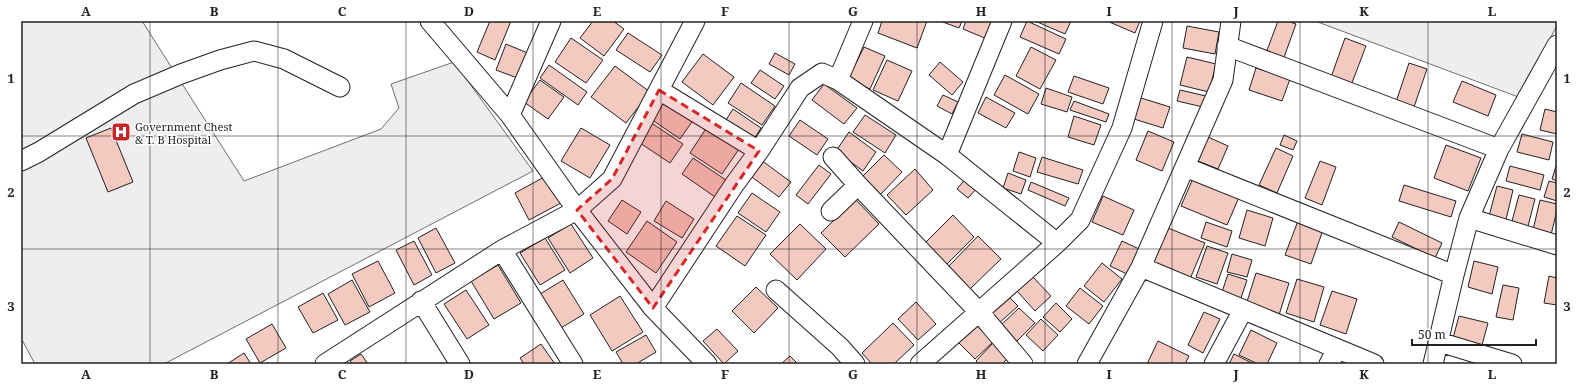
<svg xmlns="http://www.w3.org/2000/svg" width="1578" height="385" font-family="'Noto Serif',serif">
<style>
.green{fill:#eee;stroke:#6f6f6f}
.building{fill:#f3c9c0;stroke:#222}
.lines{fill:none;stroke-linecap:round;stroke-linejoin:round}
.minor-casing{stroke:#222;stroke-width:21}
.minor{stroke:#fff;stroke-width:19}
.marked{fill:#d62828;fill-opacity:0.2;stroke:#d62828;stroke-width:3;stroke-dasharray:8 5;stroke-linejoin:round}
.grid{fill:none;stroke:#222;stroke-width:1;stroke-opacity:0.55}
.labels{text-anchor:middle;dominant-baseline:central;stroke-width:3;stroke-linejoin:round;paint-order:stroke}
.poi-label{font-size:11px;fill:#222;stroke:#fff;text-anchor:start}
.neatline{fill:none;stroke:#222;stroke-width:1.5}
.grid-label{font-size:13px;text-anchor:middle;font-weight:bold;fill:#222}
</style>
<rect width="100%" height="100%" fill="#fff"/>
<path class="green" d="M21 21H142L244 181 381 129 399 108 391 84 454 62 533 171 164 364H35L21 338Z
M1315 21H1557V25L1521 98Z"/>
<path class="building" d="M490 21H511L495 60 477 52Z
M593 21H613L624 29 604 56 580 38Z
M882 21H927L917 48 878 33Z
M940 21H962L959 28Z
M966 21H994L987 39 963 29Z
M1027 21 1066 39 1059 54 1020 37Z
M1035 21H1071L1065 34Z
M1107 21H1140L1135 33Z
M1278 21H1287L1296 24 1283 60 1266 53Z
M1187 26 1219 32 1215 54 1183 48Z
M628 33 662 55 650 72 616 50Z
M571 38 603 60 586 83 555 62Z
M1345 38 1366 46 1350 88 1330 80Z
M506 44 530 54 520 79 496 70Z
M864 47 885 56 870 89 848 79Z
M1031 47 1056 60 1040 89 1016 76Z
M775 53 795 64 789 75 769 64Z
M703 54 734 77 713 105 682 82Z
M1187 57 1216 64 1209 92 1180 85Z
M887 60 912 71 898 101 873 90Z
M940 62 963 82 952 95 929 75Z
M1409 63 1427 69 1414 107 1396 102Z
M549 65 587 92 578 105 540 78Z
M615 66 650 92 626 123 591 97Z
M1256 68 1290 79 1282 101 1249 90Z
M760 70 784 86 775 99 751 83Z
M1005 75 1039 94 1028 114 994 95Z
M1074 76 1109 88 1103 104 1068 92Z
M540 80 564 97 548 119 524 102Z
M1462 81 1496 95 1488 116 1453 102Z
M741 83 775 106 762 125 728 103Z
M824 84 857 108 844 124 812 100Z
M1046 88 1072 97 1067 112 1041 104Z
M1180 90 1206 96 1203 107 1177 101Z
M943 95 958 102 952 114 937 106Z
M986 97 1015 113 1006 128 978 113Z
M1141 98 1170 107 1163 128 1134 119Z
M665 99 694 119 680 139 651 119Z
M1074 101 1109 114 1106 122 1070 110Z
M733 109 761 128 754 139 726 120Z
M1545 109 1557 112V134L1540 130Z
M865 115 896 135 885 153 853 132Z
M1074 116 1101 125 1094 145 1068 137Z
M800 120 828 139 817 155 789 136Z
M650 122 683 144 670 163 637 141Z
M707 127 739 149 722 174 690 153Z
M111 128 133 182 108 192 86 138Z
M581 128 610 145 590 178 561 161Z
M1148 131 1174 142 1162 171 1136 160Z
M849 132 876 152 863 171 836 151Z
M1522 134 1553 142 1549 160 1517 152Z
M1284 135 1297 141 1293 150 1280 145Z
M1208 137 1228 146 1218 169 1198 161Z
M1446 145 1481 158 1468 191 1434 178Z
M1276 148 1293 156 1277 193 1259 185Z
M1019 152 1036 158 1030 177 1013 171Z
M884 155 902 172 879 196 861 178Z
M1042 157 1083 170 1078 184 1037 172Z
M693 158 729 182 718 199 682 174Z
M761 160 791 182 779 197 749 175Z
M1320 161 1336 167 1322 205 1305 198Z
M1557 163V181L1552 179Z
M819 165 831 174 808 204 796 195Z
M1510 166 1544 175 1540 190 1506 181Z
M915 169 933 190 906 215 887 195Z
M1008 173 1026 180 1021 194 1003 188Z
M546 176 561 203 529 220 515 193Z
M1194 176 1240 195 1227 225 1181 206Z
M967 177 978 187 968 198 957 189Z
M1549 181 1557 183V201L1544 197Z
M1031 182 1069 198 1065 206 1028 190Z
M1404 185 1456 201 1451 217 1399 201Z
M1497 186 1513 190 1505 224 1488 220Z
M752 193 780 212 766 232 738 213Z
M1519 195 1535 199 1527 230 1511 225Z
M1103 196 1134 210 1123 235 1092 222Z
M855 199 879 224 845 257 821 233Z
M622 200 641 212 627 234 608 221Z
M1540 200 1557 204V210L1551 235 1533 230Z
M666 201 694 219 682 238 654 221Z
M1247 210 1273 218 1265 246 1239 238Z
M953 215 974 237 946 265 924 244Z
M737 216 766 235 745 266 716 246Z
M647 221 677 242 656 273 626 252Z
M1298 221 1323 230 1311 264 1285 255Z
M1206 222 1232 231 1227 247 1201 238Z
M1399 222 1442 243 1435 258 1392 237Z
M571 224 593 258 570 273 548 238Z
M800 224 826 249 797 280 770 254Z
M436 228 455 263 436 273 418 238Z
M1168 228 1205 243 1190 279 1153 264Z
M978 236 1001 259 969 290 947 268Z
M545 238 565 270 540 285 520 253Z
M414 241 432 275 414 285 396 250Z
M1122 241 1139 249 1127 274 1110 266Z
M1207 246 1228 253 1217 284 1196 277Z
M1232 254 1252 260 1247 277 1227 272Z
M378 261 395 293 369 307 352 274Z
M1474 261 1498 267 1492 294 1468 287Z
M1102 263 1122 279 1104 302 1084 286Z
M498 265 521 303 494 319 471 281Z
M1256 273 1289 283 1279 315 1246 305Z
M1228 274 1247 280 1241 298 1222 292Z
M1549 276 1557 278V305L1544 303Z
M1033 277 1051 296 1035 311 1017 291Z
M1297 279 1324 287 1314 322 1286 313Z
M352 280 370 312 345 325 328 294Z
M563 280 584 314 561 328 540 294Z
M1503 285 1519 288 1513 320 1496 317Z
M756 287 778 308 754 333 732 311Z
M1080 288 1103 306 1089 324 1066 306Z
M466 290 489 325 467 339 444 304Z
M1332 291 1357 299 1346 334 1320 325Z
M323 293 338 320 313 333 298 307Z
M620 296 643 332 612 351 590 315Z
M1008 296 1018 306 998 324 989 314Z
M916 302 936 324 918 340 898 319Z
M1056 303 1072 319 1060 332 1043 317Z
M1019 308 1035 323 1016 342 1000 326Z
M1204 312 1220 319 1203 353 1188 345Z
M1459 316 1488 323 1482 345 1453 338Z
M1041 319 1058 335 1043 351 1026 335Z
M893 323 914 345 894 364H872L862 353Z
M272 324 286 348 260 363 246 339Z
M975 324 993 342 975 359 957 341Z
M717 329 738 351 724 364 703 341Z
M1251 330 1277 343 1267 364H1258L1239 355Z
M646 335 656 352 636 364H623L616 352Z
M1158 341 1189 356 1185 364H1147Z
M993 343 1008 358 1002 364H979L976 361Z
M541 344 555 364H524L520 358Z
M244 353 251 364H227Z
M361 354 368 364H352L350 361Z
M1234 354 1254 364H1229Z
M790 356 798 364H781Z"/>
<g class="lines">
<defs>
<path id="minor" d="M430 21 510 115 577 210 653 308 707 364
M1227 46 1499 149
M838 80 863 21
M659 90 759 151
M510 115 551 21
M947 155 1002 21
M833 157 858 185 979 312 1023 364
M21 161 39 152 134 94 181 74 220 60 254 51 284 59 340 87
M1185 167 1454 275
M831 211 858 185
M1469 218 1557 245
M502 250 573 364
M1141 267 1374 364
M776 290 840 347 855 364
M421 301 460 364
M653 308 734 185 759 151 800 88 822 73 838 80 947 155 1057 243
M1439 342 1512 364
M325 364 502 250 577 210 612 179 695 21
M920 364 1057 243 1080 220 1122 128 1153 21
M1087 364 1141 267 1223 80 1231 21
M1214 364 1243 310
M1329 364 1337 349
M1433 364 1454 275 1469 218 1499 149 1557 45"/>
</defs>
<use href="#minor" class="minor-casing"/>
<use href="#minor" class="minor"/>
</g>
<path class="marked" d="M659 90 759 151 653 308 577 210 612 179Z"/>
<path class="grid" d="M150 21V364M278 21V364M406 21V364M533 21V364M661 21V364M789 21V364M917 21V364M1045 21V364M1172 21V364M1300 21V364M1428 21V364M21 136H1557M21 249H1557"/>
<defs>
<symbol id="hospital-square" viewBox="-11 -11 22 22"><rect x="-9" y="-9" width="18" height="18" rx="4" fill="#c62828" stroke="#fff"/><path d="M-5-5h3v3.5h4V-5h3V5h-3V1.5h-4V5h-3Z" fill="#fff"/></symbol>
</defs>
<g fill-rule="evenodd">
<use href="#hospital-square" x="110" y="121" width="22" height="22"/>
</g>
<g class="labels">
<g class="poi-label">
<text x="135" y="126">Government Chest<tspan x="135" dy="13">&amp; T. B Hospital</tspan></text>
</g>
</g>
<rect width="1578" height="385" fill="none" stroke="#ffffff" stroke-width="44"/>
<path d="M1412 339v6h124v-6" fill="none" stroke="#222222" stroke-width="2"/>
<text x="1418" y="339" font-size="12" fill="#222222" stroke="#ffffff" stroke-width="3" paint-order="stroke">50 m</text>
<rect x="22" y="22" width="1534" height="341" class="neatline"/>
<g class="grid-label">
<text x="86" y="16">A</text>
<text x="214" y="16">B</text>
<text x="342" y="16">C</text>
<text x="469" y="16">D</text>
<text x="597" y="16">E</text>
<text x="725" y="16">F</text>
<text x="853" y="16">G</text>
<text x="981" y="16">H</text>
<text x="1109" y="16">I</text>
<text x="1236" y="16">J</text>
<text x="1364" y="16">K</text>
<text x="1492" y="16">L</text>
<text x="11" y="83">1</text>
<text x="1567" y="83">1</text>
<text x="11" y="197">2</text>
<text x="1567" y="197">2</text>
<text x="11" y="311">3</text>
<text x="1567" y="311">3</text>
<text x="86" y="379">A</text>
<text x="214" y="379">B</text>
<text x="342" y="379">C</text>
<text x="469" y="379">D</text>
<text x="597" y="379">E</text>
<text x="725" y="379">F</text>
<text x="853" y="379">G</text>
<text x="981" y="379">H</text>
<text x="1109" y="379">I</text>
<text x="1236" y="379">J</text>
<text x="1364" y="379">K</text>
<text x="1492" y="379">L</text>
</g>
</svg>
